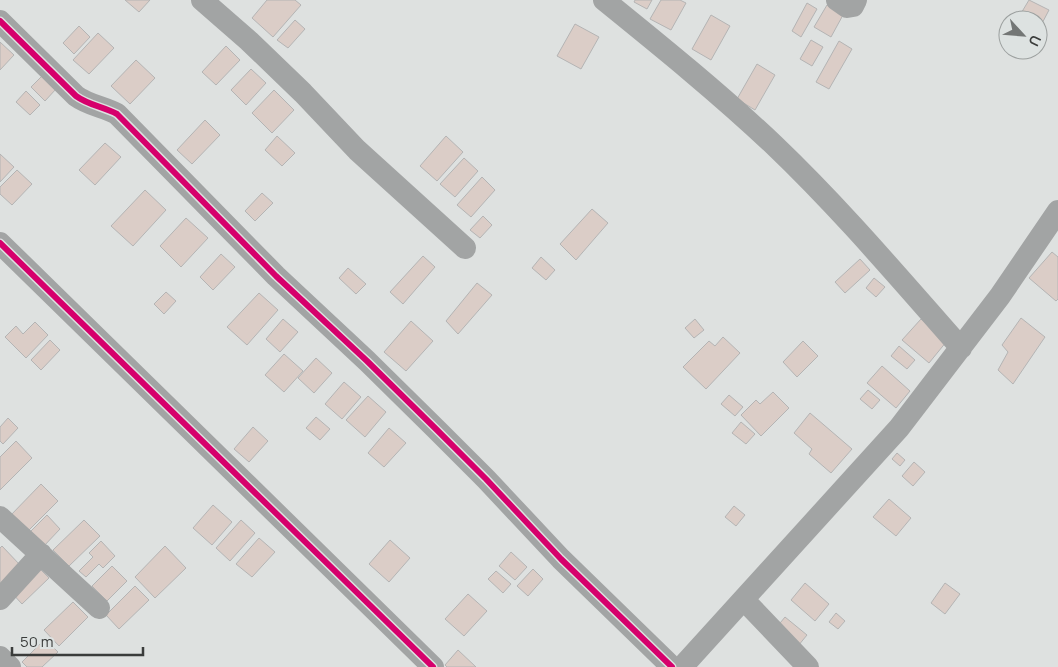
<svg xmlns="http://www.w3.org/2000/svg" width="1058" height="667" font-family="Manrope,sans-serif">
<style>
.building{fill:#dbcdc7;stroke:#b4b4b4}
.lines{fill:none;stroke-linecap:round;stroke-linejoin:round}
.minor{stroke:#a2a4a4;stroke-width:22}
.cycleway-casing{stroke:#dde2e1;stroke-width:9}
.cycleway{stroke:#d6006c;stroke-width:6}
</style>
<rect width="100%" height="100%" fill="#dee1e0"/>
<path class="building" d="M125 0H150L139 12Z
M267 0H295L301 5 273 37 252 18Z
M635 0H652L647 9 634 2Z
M661 0H680L686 3 671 30 650 19Z
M1029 0 1049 10 1038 31V20H1017Z
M807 3 817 9 801 37 792 31Z
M827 5 843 15 831 37 814 27Z
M711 15 730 26 711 60 692 49Z
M295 20 305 29 288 48 277 40Z
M575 24 599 37 581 69 557 56Z
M79 26 90 37 74 54 63 43Z
M98 33 114 48 89 74 73 60Z
M811 40 823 47 812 66 800 59Z
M839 41 852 49 829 89 816 82Z
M0 42 14 55 0 70Z
M226 46 240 60 216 85 202 72Z
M136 60 155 78 130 104 111 86Z
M757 64 775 75 755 110 737 99Z
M251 69 266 83 246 105 231 90Z
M42 76 56 89 45 101 31 87Z
M274 90 294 110 272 133 252 113Z
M26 91 40 105 30 115 16 102Z
M205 120 220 135 192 164 177 150Z
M277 136 295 153 282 166 265 150Z
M446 136 463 152 437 181 420 166Z
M105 143 121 157 95 185 79 170Z
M0 154 14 167 0 182Z
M464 158 478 171 455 197 440 184Z
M17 170 32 184 12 205 0 194V187Z
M482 177 495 190 471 217 457 205Z
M145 190 166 210 133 246 111 226Z
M262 193 273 203 255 221 245 211Z
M592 209 608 223 576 260 560 244Z
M483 216 492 225 480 238 470 230Z
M186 218 208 238 181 267 160 246Z
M1052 252 1058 257V299L1056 301 1029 278Z
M221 254 235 267 213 290 200 277Z
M423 256 435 267 403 304 390 292Z
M541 257 555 270 546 280 532 268Z
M860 259 870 270 845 293 835 282Z
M348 268 366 284 356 294 339 278Z
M874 278 885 287 876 297 866 288Z
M477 283 492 295 458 334 446 321Z
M166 292 176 301 164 314 154 304Z
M259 293 278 310 247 345 227 327Z
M1021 318 1045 337 1013 384 998 370 1008 352 1002 345Z
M283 319 298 332 280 352 266 339Z
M695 319 704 330 694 338 685 328Z
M921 319 947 341 929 363 902 340Z
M411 321 433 341 406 371 384 352Z
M35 322 48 335 26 358 5 337 16 326 23 334Z
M723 337 740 353 706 389 683 367 709 341 715 346Z
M50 340 60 350 41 370 31 360Z
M803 341 818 356 797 377 783 362Z
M899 346 915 360 907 369 891 356Z
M284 354 303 371 284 392 265 375Z
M316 358 332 373 314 393 298 378Z
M882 366 910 391 896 408 867 383Z
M344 382 361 397 342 419 325 404Z
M868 390 880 400 872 409 860 399Z
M773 392 789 408 761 436 741 415 756 400 760 404Z
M729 395 743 407 735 416 721 404Z
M368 396 386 412 365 437 346 420Z
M810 413 852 449 831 473 809 454 812 449 794 433Z
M316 417 330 429 320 440 306 428Z
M8 418 18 428 3 444 0 441V427Z
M741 422 755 434 746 444 732 433Z
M253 427 268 441 249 462 234 449Z
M389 428 406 443 384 467 368 453Z
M16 441 32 458 0 490V457Z
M897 453 905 460 900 466 892 459Z
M914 462 925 472 913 486 902 476Z
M41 484 58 501 25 534 9 517Z
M889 499 911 518 896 536 873 517Z
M213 505 232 522 212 545 193 528Z
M734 506 745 515 736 526 725 517Z
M47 515 60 529 43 547 29 533Z
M84 520 100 536 69 566 53 550Z
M241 520 255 533 230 561 216 548Z
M259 538 275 552 252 577 236 564Z
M390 540 410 558 389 582 369 564Z
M101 541 115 556 103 568 99 564 86 577 79 571 93 557 89 553Z
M2 546 20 565 0 584V548Z
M165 546 186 568 155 598 135 577Z
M511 552 527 567 515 580 499 566Z
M36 565 49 578 22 604 10 591Z
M112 566 127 581 107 601 92 586Z
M533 569 543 579 528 596 517 586Z
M496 571 511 584 503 593 488 579Z
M805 583 829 604 815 621 791 600Z
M945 583 960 594 945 614 931 603Z
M135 586 149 600 119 629 106 615Z
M468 594 487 611 464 636 445 619Z
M73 602 88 617 59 646 44 630Z
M836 613 845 621 838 629 829 622Z
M785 617 807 635 798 646 776 628Z
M45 639 58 652 42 667H27L22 662Z
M458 650 476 667H447L445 665Z"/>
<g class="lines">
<path class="minor" d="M202 0 249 41 303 93 357 150 465 248
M604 0C662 47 720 94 774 145 841 209 900 279 961 348
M837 0 847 7 853 6 856 0
M0 21 76 96C88 105 104 107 117 114L276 276 367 361 437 430 486 479 561 559 672 667
M0 243 433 667
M0 517 99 608
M0 599 41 554
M744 600 808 667
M0 657 10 667
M682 667 899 428 1000 296 1058 211"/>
<defs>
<path id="cycleway" d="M0 21 76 96C88 105 104 107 117 114L276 276 367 361 437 430 486 479 561 559 672 667
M0 243 433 667"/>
</defs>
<use href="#cycleway" class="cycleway-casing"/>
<use href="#cycleway" class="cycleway"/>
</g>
<g transform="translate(1023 35) rotate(116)"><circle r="24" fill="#dde2e1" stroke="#9ca09f"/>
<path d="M0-4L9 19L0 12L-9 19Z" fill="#737675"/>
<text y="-8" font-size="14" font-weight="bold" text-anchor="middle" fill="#3a3c3b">U</text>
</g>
<path d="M12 647v8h131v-8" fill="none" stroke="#3a3c3b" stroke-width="2.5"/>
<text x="20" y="647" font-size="15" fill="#3a3c3b" stroke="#dde2e1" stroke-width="4" paint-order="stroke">50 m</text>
</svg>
